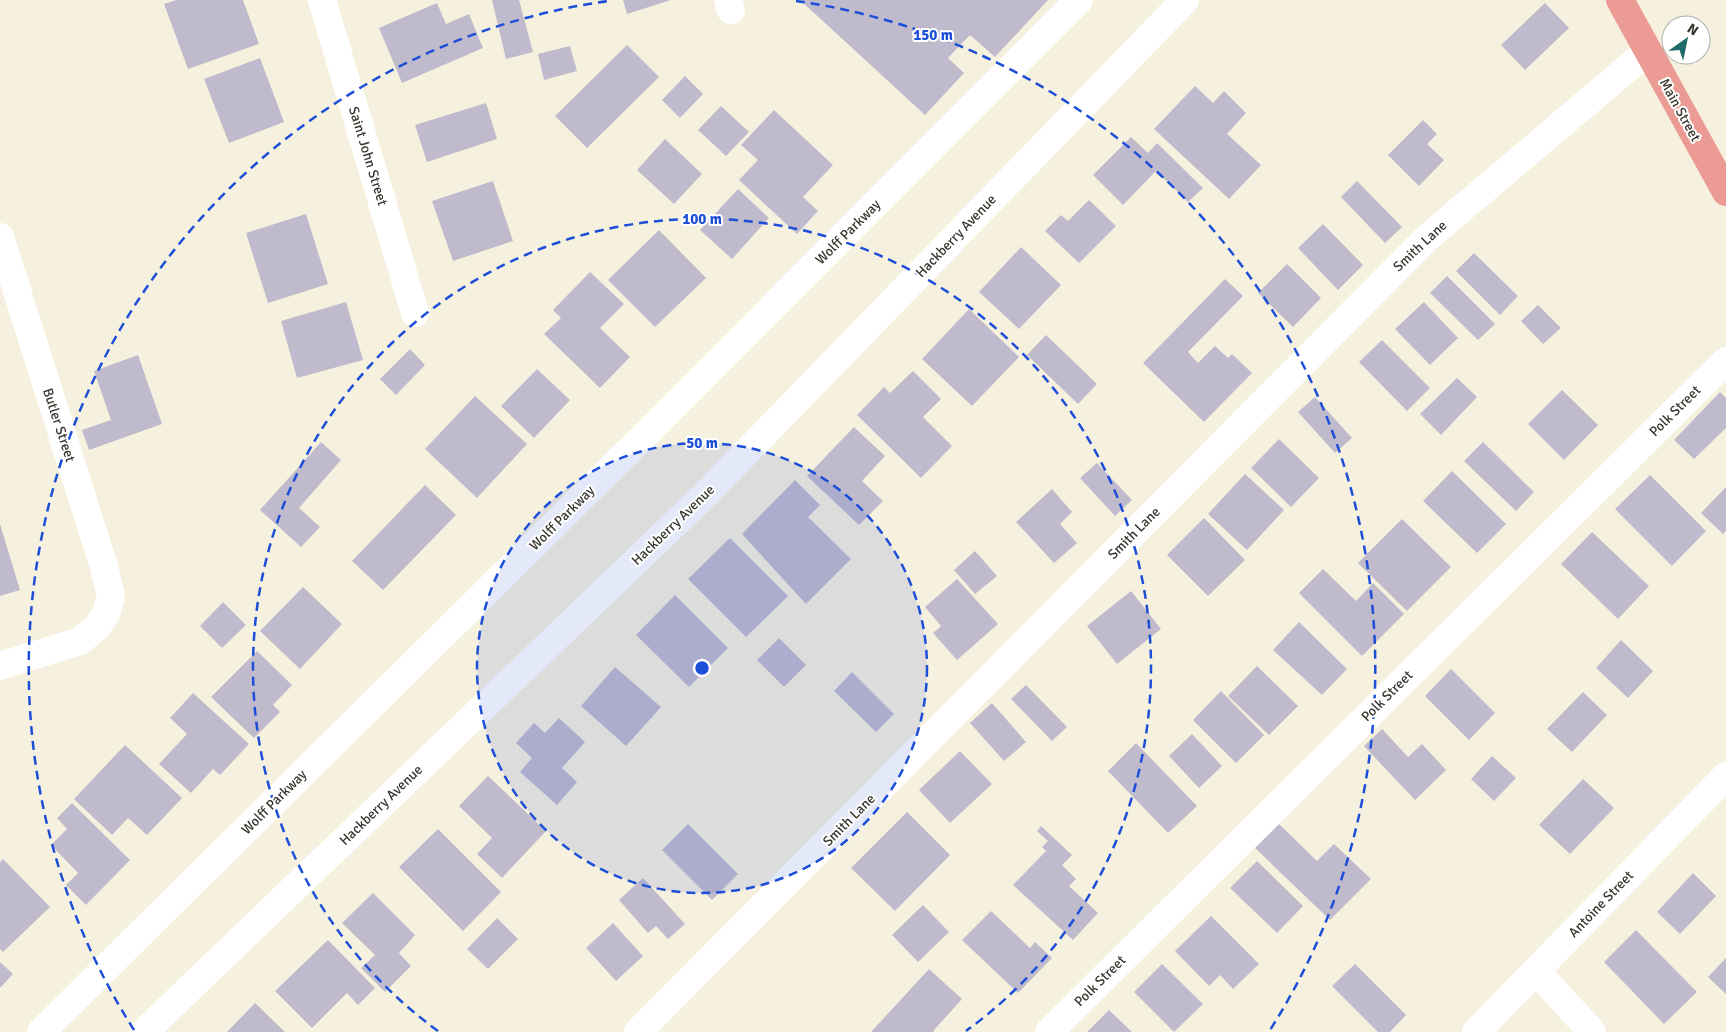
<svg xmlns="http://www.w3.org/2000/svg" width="1726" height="1032" font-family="Signika,sans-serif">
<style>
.building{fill:#c0bbcc}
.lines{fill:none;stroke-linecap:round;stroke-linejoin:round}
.minor{stroke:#fff;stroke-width:28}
.major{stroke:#eb9a94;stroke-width:28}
.ring{fill:none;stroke:#1d4ed8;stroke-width:2.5;stroke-dasharray:9 6}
.labels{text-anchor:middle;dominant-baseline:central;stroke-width:4;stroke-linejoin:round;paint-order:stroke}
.street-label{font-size:14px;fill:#36342d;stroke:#fff}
.centre{fill:#1d4ed8;stroke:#fff;stroke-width:2.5}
.ring-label{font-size:15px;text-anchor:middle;font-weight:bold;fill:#1d4ed8;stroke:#fff;stroke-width:4;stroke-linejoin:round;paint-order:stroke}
</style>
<rect width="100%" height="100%" fill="#f6f1de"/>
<path class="building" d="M176 0H243L259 44 188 69 164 4Z
M492 0H519L533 52 506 59Z
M623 0H671L627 14Z
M800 0H1048L995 57 970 35 948 58 964 73 925 115Z
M437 3 446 24 469 14 483 48 402 83 379 28Z
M1545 3 1569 28 1525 70 1501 45Z
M627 45 659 77 587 148 555 116Z
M570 46 577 71 544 80 538 54Z
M260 58 284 122 229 143 204 79Z
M685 76 703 94 680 118 662 100Z
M1195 86 1213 103 1224 91 1246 113 1227 134 1261 165 1229 199 1154 129Z
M486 103 497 139 427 162 415 125Z
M721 106 749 132 726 156 698 130Z
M774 110 833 165 803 197 818 211 797 234 739 180 758 160 741 145Z
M1423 120 1437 134 1427 144 1444 160 1419 186 1388 155Z
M1131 137 1148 153 1157 143 1203 188 1188 202 1156 171 1123 205 1093 175Z
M665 139 702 174 674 204 637 170Z
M493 181 513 241 453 261 432 201Z
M1357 181 1402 227 1385 243 1341 197Z
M738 189 769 218 732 259 700 230Z
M1089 200 1116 226 1079 263 1045 231 1061 215 1068 221Z
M306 214 328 284 268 303 246 233Z
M1323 224 1363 265 1338 290 1298 248Z
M659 230 706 278 655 327 608 280Z
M1021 247 1061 285 1019 329 979 292Z
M1474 253 1518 296 1500 315 1456 271Z
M1287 264 1321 298 1293 327 1258 293Z
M590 272 624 304 600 328 630 357 600 388 544 334 561 318 553 310Z
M1447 276 1495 324 1478 340 1430 293Z
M1225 279 1243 296 1188 352 1198 363 1215 346 1228 358 1232 354 1252 373 1204 422 1143 363Z
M346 302 363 360 297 378 281 321Z
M1424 302 1458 338 1430 365 1395 329Z
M1538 305 1561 328 1543 344 1521 321Z
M969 309 1019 357 972 406 922 359Z
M1046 335 1097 384 1078 404 1027 355Z
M1382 340 1430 388 1407 411 1359 362Z
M410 349 425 365 396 395 380 379Z
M138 355 162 424 89 450 82 430 111 420 94 371Z
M537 369 570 400 534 438 501 406Z
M913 371 941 399 923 417 952 446 921 478 857 415 884 387 890 393Z
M1457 378 1477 397 1441 435 1420 414Z
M1562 390 1598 425 1564 460 1528 424Z
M1720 392 1726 398V428L1694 459 1674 440Z
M475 396 527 444 477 498 425 449Z
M1315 397 1352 438 1335 453 1298 412Z
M854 427 885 456 862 481 883 501 859 525 807 476Z
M1279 439 1319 478 1291 507 1251 468Z
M321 442 341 460 299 508 320 527 301 547 260 510Z
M1483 442 1534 492 1516 511 1464 461Z
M1097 463 1132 500 1115 516 1080 478Z
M1452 471 1506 524 1477 553 1423 501Z
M1245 474 1284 510 1247 550 1208 514Z
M1650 475 1706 531 1672 566 1615 509Z
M795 480 820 505 808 517 851 559 806 604 742 534Z
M425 485 456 515 383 590 352 561Z
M1726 487V531L1723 534 1701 513Z
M1052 489 1072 512 1060 524 1077 543 1054 563 1016 522Z
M1204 518 1245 560 1208 596 1167 555Z
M1402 519 1451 567 1407 611 1358 563Z
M0 524 20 590 0 596Z
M1592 532 1649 586 1618 619 1561 564Z
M730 538 788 596 746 637 688 579Z
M975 551 997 576 975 594 954 570Z
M1323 569 1356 601 1373 583 1404 614 1362 656 1299 593Z
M957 579 998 624 957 660 933 633 941 626 925 607Z
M303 587 342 624 300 669 260 631Z
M1131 591 1161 629 1117 664 1087 626Z
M675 595 728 648 689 687 636 635Z
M223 602 246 625 222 648 200 626Z
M1299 622 1347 669 1322 695 1273 650Z
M779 638 806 665 784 687 757 660Z
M1621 640 1653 671 1628 698 1596 668Z
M257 651 292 685 273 705 280 712 254 738 211 697Z
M1257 666 1298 706 1269 735 1228 696Z
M615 667 661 707 626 746 581 706Z
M1451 669 1495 713 1469 740 1425 696Z
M852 672 894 714 876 732 834 691Z
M1026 685 1067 727 1052 741 1011 699Z
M1221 691 1264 735 1236 763 1193 720Z
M1583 692 1607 715 1572 752 1547 729Z
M193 693 249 744 220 775 213 769 191 793 159 764 187 734 170 718Z
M992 703 1026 742 1004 761 970 723Z
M559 718 585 742 562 768 577 782 557 805 520 772 532 758 516 743 534 723 545 733Z
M1382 729 1408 757 1422 744 1446 770 1415 800 1364 746Z
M1192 734 1222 766 1199 788 1169 756Z
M1136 743 1197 806 1168 833 1108 771Z
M125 745 182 798 147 835 128 818 112 835 74 799Z
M960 751 992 784 950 823 919 790Z
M1492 756 1516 778 1494 801 1471 779Z
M488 776 546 831 502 878 477 854 492 838 459 806Z
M1583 779 1614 808 1570 854 1539 825Z
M72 803 130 860 86 905 66 885 78 873 51 845 67 829 57 818Z
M907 812 950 855 895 911 851 868Z
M688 824 738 874 712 900 662 850Z
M1279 824 1317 861 1334 844 1371 879 1330 920 1255 848Z
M1041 826 1072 855 1062 865 1076 879 1069 886 1098 913 1073 940 1013 885 1046 851 1042 847 1048 841 1037 831Z
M438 829 501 892 463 931 399 867Z
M3 859 50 907 3 952 0 949V862Z
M1257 861 1303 906 1277 933 1230 888Z
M1693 873 1716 896 1680 934 1657 912Z
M643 878 685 924 668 939 656 926 648 933 619 900Z
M373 893 415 935 399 953 411 966 385 992 361 968 375 955 342 923Z
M923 905 949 932 918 962 892 935Z
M991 911 1030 948 1035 942 1052 958 1018 993 962 940Z
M1211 916 1259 964 1233 989 1220 975 1209 986 1175 951Z
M497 918 518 939 488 969 467 949Z
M613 923 643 956 616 981 586 948Z
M1636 930 1697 992 1664 1024 1604 962Z
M328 940 375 988 358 1005 347 993 312 1028 275 991Z
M1726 958V994L1708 977Z
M0 962 13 974 0 988Z
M1162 964 1203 1004 1174 1032 1134 992Z
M1355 964 1406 1015 1390 1032H1378L1332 986Z
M929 969 962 999 933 1031 935 1032H871Z
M255 1003 285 1032H227Z
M1109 1010 1132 1032H1087Z"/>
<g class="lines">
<path class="minor" d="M322 0 415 313
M728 0 731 10
M0 237 104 567 111 596 106 614 97 627 80 641 0 666
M1536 971 1592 1032
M41 1032 643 437 1079 0
M144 1032 706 494 1185 0
M638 1032 1427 238 1648 51
M1049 1032 1726 361
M1476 1032 1726 776"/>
<path class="major" d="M1620 0 1726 192"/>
</g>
<circle cx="702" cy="668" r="225" fill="#1d4ed8" fill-opacity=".12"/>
<g class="ring">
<circle cx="702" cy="668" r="225"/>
<path d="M438 1031A449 449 0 1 1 966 1031"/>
<path d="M134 1030A674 674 0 0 1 608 1M796 1A674 674 0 0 1 1270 1030"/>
</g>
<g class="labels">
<g class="street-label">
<text transform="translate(1680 110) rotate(61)">Main Street</text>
<text transform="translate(368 156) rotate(73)">Saint John Street</text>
<text transform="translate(848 232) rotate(-45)">Wolff Parkway</text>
<text transform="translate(956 236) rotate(-46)">Hackberry Avenue</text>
<text transform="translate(1420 246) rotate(-43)">Smith Lane</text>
<text transform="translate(1675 411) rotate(-45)">Polk Street</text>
<text transform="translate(59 425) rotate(72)">Butler Street</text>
<text transform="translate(562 518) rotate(-45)">Wolff Parkway</text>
<text transform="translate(673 525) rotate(-44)">Hackberry Avenue</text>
<text transform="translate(1134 533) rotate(-45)">Smith Lane</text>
<text transform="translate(1387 696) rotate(-45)">Polk Street</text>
<text transform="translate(274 802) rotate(-45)">Wolff Parkway</text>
<text transform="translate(381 805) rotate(-44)">Hackberry Avenue</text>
<text transform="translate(849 820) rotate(-45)">Smith Lane</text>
<text transform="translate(1601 904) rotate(-46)">Antoine Street</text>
<text transform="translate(1100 981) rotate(-45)">Polk Street</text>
</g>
</g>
<circle cx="702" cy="668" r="8" class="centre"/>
<g class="ring-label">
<text x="933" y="40">150 m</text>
<text x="702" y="224">100 m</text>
<text x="702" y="448">50 m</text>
</g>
<g transform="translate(1686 40) rotate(33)"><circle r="24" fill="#ffffff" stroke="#afaeab"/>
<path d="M0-4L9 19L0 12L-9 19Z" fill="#206c6a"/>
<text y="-8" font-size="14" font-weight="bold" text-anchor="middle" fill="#36342d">N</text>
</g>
</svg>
